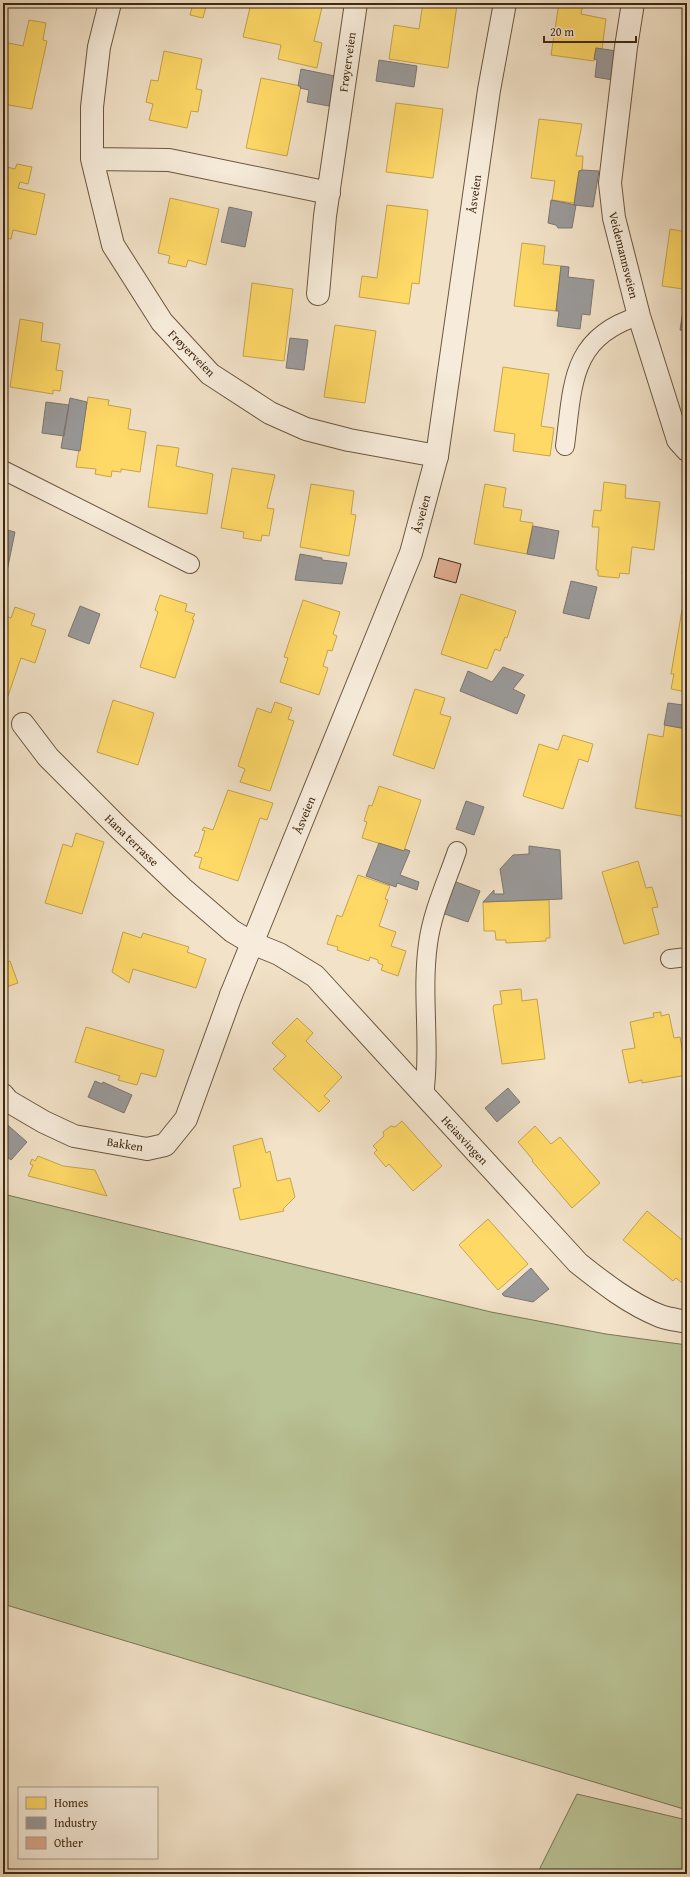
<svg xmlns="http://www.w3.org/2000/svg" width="690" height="1877" font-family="'Gentium Book Plus',serif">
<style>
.green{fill:#bac396;stroke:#7c7654}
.homes{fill:#ffd966;stroke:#c5a44c}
.industry{fill:#999;stroke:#7e7770}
.building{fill:#deab8f;stroke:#3f2911}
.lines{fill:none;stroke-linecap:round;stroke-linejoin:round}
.service-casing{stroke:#6c573f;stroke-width:20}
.minor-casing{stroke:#6c573f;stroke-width:24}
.tertiary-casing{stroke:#6c573f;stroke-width:24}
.service{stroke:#f7ecdb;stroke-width:18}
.minor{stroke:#f7ecdb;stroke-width:22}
.tertiary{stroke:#f7ecdb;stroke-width:22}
.labels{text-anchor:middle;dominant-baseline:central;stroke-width:4;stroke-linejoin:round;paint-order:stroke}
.street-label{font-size:12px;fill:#3f2911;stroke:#f7ecdb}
</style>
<rect width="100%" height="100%" fill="#f2e2c8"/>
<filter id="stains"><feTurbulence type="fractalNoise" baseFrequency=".005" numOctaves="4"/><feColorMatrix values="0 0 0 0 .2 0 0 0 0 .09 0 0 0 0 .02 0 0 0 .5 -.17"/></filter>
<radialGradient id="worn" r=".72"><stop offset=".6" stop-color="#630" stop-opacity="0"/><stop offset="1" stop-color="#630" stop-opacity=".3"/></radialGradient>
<path class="green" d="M3 1194 491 1312 606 1334 687 1345V1810L3 1604Z
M577 1794 687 1820V1874H537Z"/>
<path class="homes" d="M193 3H218L217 5 207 3 203 18 190 15Z
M251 3H323L314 41 322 43 317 68 278 59 281 45 243 37Z
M423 3 457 5 448 68 389 59 394 25 419 29Z
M559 3H583L581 14 606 19 602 49 596 48 594 61 551 55Z
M29 20 46 23 43 40 47 41 32 109 3 104V42L23 46Z
M164 51 202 59 196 89 202 90 198 112 191 111 187 128 149 120 153 104 146 102 151 80 158 81Z
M261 78 301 86 287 156 246 148Z
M396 103 443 109 433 178 386 172Z
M539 119 582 124 576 156H583L582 171H579L574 203 552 200 555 181 531 178Z
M17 164 32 167 28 184 20 182 18 188 45 194 36 235 13 230 11 239 3 238V166L15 169Z
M170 198 219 209 206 265 188 260 186 267 168 263 170 256 158 253Z
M387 205 428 210 419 284 412 283 409 304 359 297 362 276 377 278Z
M670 229 687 232V294L682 293 683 289 662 286Z
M522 243 545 246 543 264 561 266 556 311 514 306Z
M252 283 293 289 284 361 243 356Z
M20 319 43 323 41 341 60 344 56 370 63 371 60 391 53 390V394L10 387Z
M335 325 376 331 365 403 324 397Z
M503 367 549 374 541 426 554 428 550 456 513 451 515 434 494 431Z
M88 397 109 400 108 405 131 409 128 429 146 432 140 472 121 469V472L112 471 111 477 95 474 96 469 76 467Z
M157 445 179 448 176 466 213 474 207 514 148 507Z
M232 468 275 475 267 508 274 509 269 536 262 535 261 541 243 538 244 532 221 528Z
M604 482 626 485 625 498 660 502 654 550 632 547 629 574 620 573 619 578 598 576V570H596L599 527H592L594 510 601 511Z
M311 484 354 491 351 514 356 515 349 556 300 547Z
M485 484 506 488 503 507 522 510 520 521 533 523 527 554 474 544Z
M687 534V575L682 574Z
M461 594 516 611 507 638 505 637 500 651 495 649 487 669 441 654Z
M160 595 187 604 185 611 195 614 192 619 194 620 175 678 140 667 158 612 155 610Z
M303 600 340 612 333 634 337 636 332 651 328 650 323 666 328 668 319 695 280 682 288 658 284 657Z
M15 607 35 614 31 625 46 630 35 663 21 658 8 696 3 694V615L11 618Z
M682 610 687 611V692L671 689 674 674H671Z
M415 689 445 698 440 714 451 717 434 769 393 755Z
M113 700 154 713 138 765 97 752Z
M275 702 292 708 288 719 294 721 270 791 240 782 245 769 238 766 257 708 271 713Z
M665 725 687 729V748L683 774H687V817L635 808 648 734 663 737Z
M563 735 593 744 588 762 579 759 563 809 523 796 539 744 558 750Z
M379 786 421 800 404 851 362 838 367 822 364 821 369 805 372 806Z
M228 790 273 803 267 820 260 818 238 881 199 868 202 858 194 856 196 852 198 853 205 831 202 830 204 827 213 830Z
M76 833 104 842 82 914 45 903 63 844 72 847Z
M638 861 646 888 652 887 658 907 652 908 659 934 624 944 602 872Z
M358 875 390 886 385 899 388 900 379 926 396 932 391 946 406 951 398 976 381 970 383 965 378 963V960L370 957 369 961 337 950 338 947 327 944 337 915 342 917Z
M549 900 550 938H546V941L506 943V940H496L495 931H484L483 902Z
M123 932 141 938 143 933 189 947 187 952 206 959 196 988 133 969 129 983 112 972Z
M10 961 18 983 3 988V963Z
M521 989 522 1001 537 999 545 1059 502 1064 493 1008 494 1005 502 1004 500 991Z
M661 1012V1016L669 1014 674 1038 680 1037 687 1075 642 1083V1080L629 1083 622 1050 635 1048 630 1022 654 1017 653 1013Z
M297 1018 313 1033 306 1041 342 1077 324 1096 330 1101 319 1112 273 1069 286 1056 272 1043Z
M86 1027 164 1050 156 1077 141 1073 137 1085 118 1080 120 1076 75 1062Z
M402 1121 442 1166 413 1191 389 1164 386 1167 374 1153 377 1150 373 1146 384 1136 383 1132 391 1126 395 1127Z
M535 1126 551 1144 560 1137 600 1183 572 1208 532 1161 533 1160 518 1142Z
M262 1138 266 1153 270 1151 277 1181 290 1178 295 1197 283 1209 284 1211 240 1220 233 1189 241 1187 233 1146Z
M38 1156 63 1166 95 1170 107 1196 28 1176 33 1165 30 1164 32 1159 35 1161Z
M647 1211 687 1244V1287L676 1278 673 1281 623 1240Z
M488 1219 528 1264 498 1290 459 1245Z"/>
<path class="industry" d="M596 48 617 51 613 80 595 77 597 60 594 59Z
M379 60 417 66 414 87 376 81Z
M301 69 335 76 329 106 307 102 309 90 300 88 301 86H298Z
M582 170 599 171 593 207 574 205 579 171Z
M551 200 576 205 572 228H558L556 225 548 223Z
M229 207 252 212 245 247 221 242Z
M561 266 569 267 568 277 594 280 590 315 582 314 580 329 557 326 559 311H556Z
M684 304 687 305V331L680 330Z
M290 338 308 340 304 370 286 368Z
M70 398 87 402 80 451 61 448Z
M46 402 69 405 64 436 42 433Z
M533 526 559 531 554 559 527 554Z
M3 529 15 532 7 571 3 570Z
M300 554 322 558V560L347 563 342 584 295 580Z
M571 581 597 587 589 619 563 613Z
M80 606 100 614 89 644 68 636Z
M503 667 524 675 513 689 525 695 517 714 460 691 468 671 492 682Z
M684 699H687V729L664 725 668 703 683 705Z
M466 801 484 807 474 835 456 829Z
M379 843 404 851 405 849 410 851 400 875 419 882 417 890 397 883 396 887 366 876Z
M529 846 560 850 562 899 483 902 494 890V894H504L500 869 513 855 529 854Z
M451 880 480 891 468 922 439 912Z
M95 1081 102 1084 103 1082 132 1095 124 1113 88 1097Z
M508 1088 520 1102 497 1122 485 1108Z
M3 1121 27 1142 11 1160 3 1154Z
M531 1268 549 1289 533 1302 504 1296 502 1294Z"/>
<path class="building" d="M439 558 461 564 456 583 434 577Z"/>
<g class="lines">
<defs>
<path id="service" d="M565 446C573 385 570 337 639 316
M3 470 190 564
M670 959 687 957
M424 1096C431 1045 421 994 428 944 432 912 447 881 457 851"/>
<path id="minor" d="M110 3 99 47 92 107V159L113 245 162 322 210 374 270 413 306 429 349 440 437 456
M633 3 626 47 610 183 614 218 639 316 678 440 687 450
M92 159 169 160 329 193
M318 294 325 216 356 3
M23 724 48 757 120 829 182 888 232 931 252 943 279 954 315 976 578 1263C603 1283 630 1304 660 1316 668 1319 678 1320 687 1322
M3 1095 8 1101 44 1122 74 1136 147 1149 165 1145 186 1119 231 995"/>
<path id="tertiary" d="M231 995 411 553 437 456 489 90 505 3"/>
</defs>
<use href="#service" class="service-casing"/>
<use href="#minor" class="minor-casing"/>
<use href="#tertiary" class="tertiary-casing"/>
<use href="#service" class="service"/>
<use href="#minor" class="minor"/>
<use href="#tertiary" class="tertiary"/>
</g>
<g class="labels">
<g class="street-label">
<text transform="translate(347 62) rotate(-82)">Frøyerveien</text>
<text transform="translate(474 194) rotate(-82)">Åsveien</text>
<text transform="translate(624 255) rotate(76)">Veidemannsveien</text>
<text transform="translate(192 353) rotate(45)">Frøyerveien</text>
<text transform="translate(421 514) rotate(-75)">Åsveien</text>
<text transform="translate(304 815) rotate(-68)">Åsveien</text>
<text transform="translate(132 840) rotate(44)">Hana terrasse</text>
<text transform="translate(465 1140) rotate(47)">Heiasvingen</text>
<text transform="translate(125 1144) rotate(9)">Bakken</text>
</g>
</g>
<rect width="690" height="1877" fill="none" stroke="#f2e2c8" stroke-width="16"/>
<rect x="4" y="4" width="682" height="1869" fill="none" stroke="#3f2911" stroke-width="2"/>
<rect x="8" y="8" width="674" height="1861" fill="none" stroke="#3f2911"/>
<rect x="18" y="1787" width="140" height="72" fill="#f7ecdb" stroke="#ad9e8a"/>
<rect x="26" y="1797" width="20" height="12" fill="#ffd966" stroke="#ad9e8a"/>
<text x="54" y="1807" font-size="12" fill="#3f2911">Homes</text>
<rect x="26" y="1817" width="20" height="12" fill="#999999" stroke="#ad9e8a"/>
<text x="54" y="1827" font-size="12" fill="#3f2911">Industry</text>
<rect x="26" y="1837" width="20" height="12" fill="#deab8f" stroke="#ad9e8a"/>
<text x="54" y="1847" font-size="12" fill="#3f2911">Other</text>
<path d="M544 36v6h92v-6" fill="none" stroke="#3f2911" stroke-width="2"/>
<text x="550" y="36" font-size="12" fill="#3f2911" stroke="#f7ecdb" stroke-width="3" paint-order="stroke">20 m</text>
<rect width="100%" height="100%" filter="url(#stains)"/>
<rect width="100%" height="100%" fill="url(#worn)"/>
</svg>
